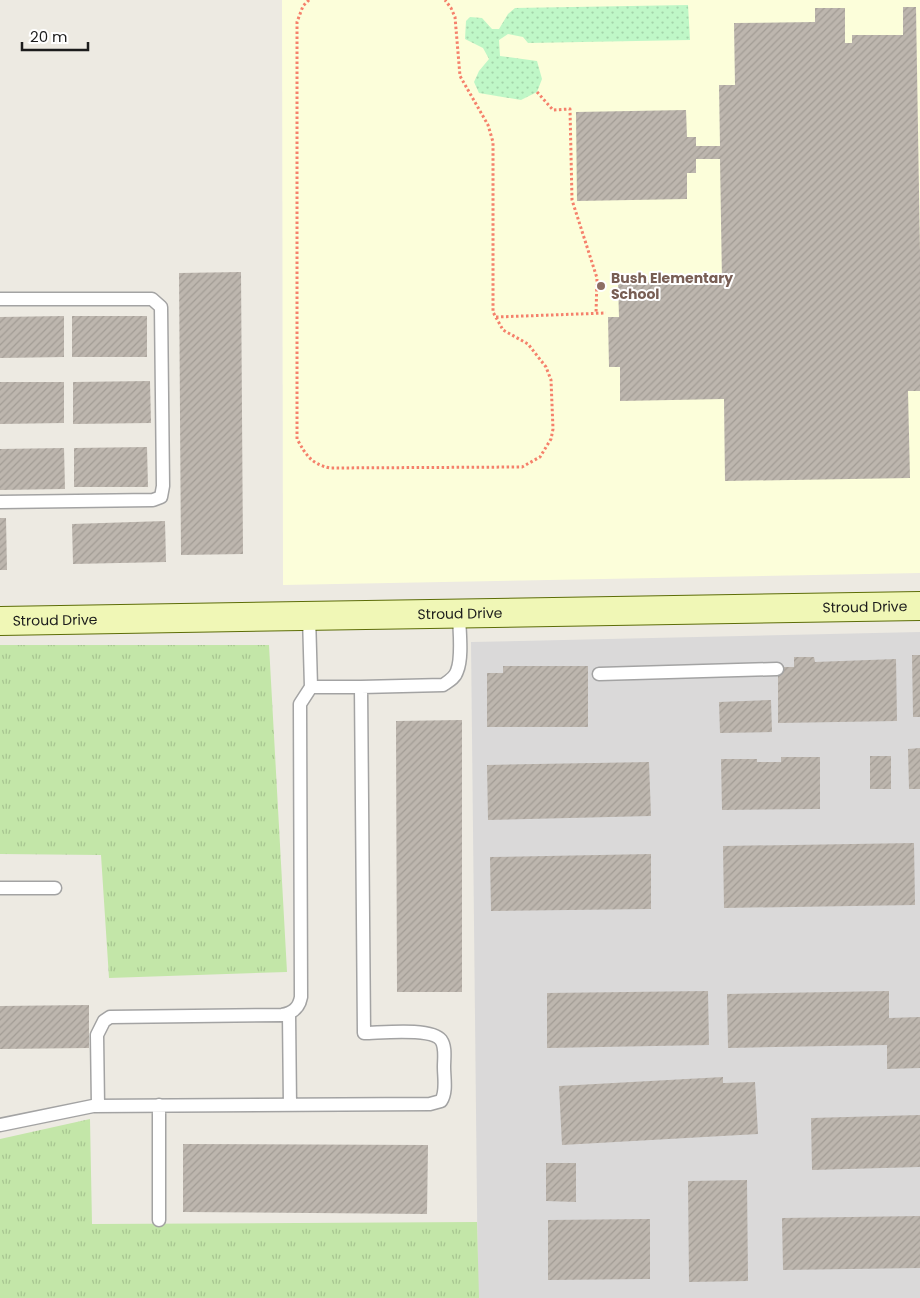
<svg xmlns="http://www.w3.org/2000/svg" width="920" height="1298" font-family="Poppins,sans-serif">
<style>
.residential{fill:#dad9d9}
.education{fill:#fcfeda}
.grass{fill:url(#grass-tufts)}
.park{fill:url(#park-dots)}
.building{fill:url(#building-hatch)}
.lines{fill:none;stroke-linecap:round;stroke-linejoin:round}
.lane-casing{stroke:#a3a3a3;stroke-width:15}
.secondary-casing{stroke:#5d6d08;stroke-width:30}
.path{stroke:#f5816b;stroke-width:3;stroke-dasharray:2.5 2.5;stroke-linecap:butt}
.lane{stroke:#fff;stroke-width:12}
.secondary{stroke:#f0f7b6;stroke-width:28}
.education-dot{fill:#8d6e63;stroke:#fff;stroke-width:2}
.labels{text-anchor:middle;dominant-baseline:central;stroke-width:4;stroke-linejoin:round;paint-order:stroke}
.education-label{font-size:14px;font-weight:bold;fill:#785e54;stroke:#fff;text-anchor:start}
.street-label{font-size:14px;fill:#1c1c1c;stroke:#fff}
</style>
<defs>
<pattern id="grass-tufts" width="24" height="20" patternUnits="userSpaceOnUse" patternTransform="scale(1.25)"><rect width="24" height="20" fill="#c3e6a8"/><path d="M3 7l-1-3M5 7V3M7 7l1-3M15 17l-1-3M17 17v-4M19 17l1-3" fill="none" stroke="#a7c590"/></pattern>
<pattern id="park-dots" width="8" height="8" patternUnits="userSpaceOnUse" patternTransform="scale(1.25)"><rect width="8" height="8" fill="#bff7c7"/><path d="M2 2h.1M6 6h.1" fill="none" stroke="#a4d3aa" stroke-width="1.8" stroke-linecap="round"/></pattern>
<pattern id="building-hatch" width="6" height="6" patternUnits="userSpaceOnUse" patternTransform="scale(1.25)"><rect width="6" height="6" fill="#bdb6ae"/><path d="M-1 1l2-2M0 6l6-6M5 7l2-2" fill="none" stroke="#a29c95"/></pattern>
</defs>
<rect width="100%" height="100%" fill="#edeae2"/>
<path class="residential" d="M920 632V1298H478L471 642Z"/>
<path class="education" d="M282 0H920V573L283 585Z"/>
<path class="grass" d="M0 645H269L287 972 109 978 101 855 0 854Z
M90 1119 92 1224 477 1222 479 1298H0V1139Z"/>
<path class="park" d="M688 5 690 40 528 43 523 37 508 34 499 40 500 56 537 61 542 79 537 92 521 100 479 93 474 82 479 71 489 59 483 48 465 39 466 21 470 17 482 18 492 29H499L508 14 515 8Z"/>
<path class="building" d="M903 7H916L920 253V391H908L910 478 725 481 724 399 620 401V367H609L608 317H619L618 283 722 281 720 159H696V173H687V199L577 201 576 112 686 110 687 137H696V146H720L719 85H735L734 23 815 22V8H845V43H852V35H903Z
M241 272 243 554 181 555 179 273Z
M64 316V357L0 358V317Z
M72 316H147V357H72Z
M150 381 151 423 73 424V382Z
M0 382H64V423L0 424Z
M147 447 148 487H74V448Z
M64 448 65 489 0 490V449Z
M0 518H6L7 570H0Z
M165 521 166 562 73 564 72 524Z
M912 655H920V717H913Z
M794 657H814L815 662 896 659 897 721 778 723V667H794Z
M503 666H588V727H487V673H503Z
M771 700 772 732 720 733 719 702Z
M462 720V992H397L396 721Z
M920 748V789H909L908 749Z
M870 756H891V789H870Z
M781 757H820V809L722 810 721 759H757V762H781Z
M649 762 651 816 488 820 487 765Z
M914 843 915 905 724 908 723 846Z
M651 854V909L491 911 490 857Z
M708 991 709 1045 547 1048V993Z
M889 991V1018L920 1017V1068L887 1069V1045L728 1048 727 994Z
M89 1005V1048L0 1049V1006Z
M723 1077V1083L755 1082 758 1134 562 1145 559 1086Z
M920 1115V1167L812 1170 811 1118Z
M183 1144 428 1145 427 1214 183 1212Z
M546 1163H576V1202L546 1201Z
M747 1180 748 1281 689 1282 688 1181Z
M920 1216V1268L783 1270 782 1218Z
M650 1219V1279L548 1280V1220Z"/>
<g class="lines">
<defs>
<path id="lane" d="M0 299H152L161 307 163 486 161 497 153 500 0 502
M599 674 777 669
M311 687H361
M0 888H55
M289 1014 290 1105
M159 1105V1220
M98 1106 97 1035 104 1021 110 1017 282 1015C293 1013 299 1008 301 997L300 704 311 687 309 616
M0 1125 93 1106 430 1104 441 1101C447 1092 444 1078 444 1067 444 1058 446 1047 441 1040 431 1027 380 1033 364 1033L361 687 443 685C449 681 455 678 457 671 463 657 459 629 459 613"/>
<g id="secondary">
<path id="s1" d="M0 621 920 606"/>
</g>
</defs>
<use href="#lane" class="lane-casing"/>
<use href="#secondary" class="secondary-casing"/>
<path class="path" d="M309 0 303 6 297 22V439C306 455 311 464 330 468L522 467 540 457 551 439 553 429 551 380 546 367 528 344 503 330 493 312V142L488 125 460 76 455 17 451 8 445 0
M537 92 553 110 570 109 572 200 597 278 596 314
M496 317 606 313"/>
<use href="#lane" class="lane"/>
<use href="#secondary" class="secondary"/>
</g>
<circle class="education-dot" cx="601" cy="286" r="5"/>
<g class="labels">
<g class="education-label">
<text x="611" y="278">Bush Elementary<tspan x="611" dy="16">School</tspan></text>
</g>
<g class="street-label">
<text stroke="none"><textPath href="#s1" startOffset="865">Stroud Drive</textPath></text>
<text stroke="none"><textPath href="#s1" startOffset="460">Stroud Drive</textPath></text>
<text stroke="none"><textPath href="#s1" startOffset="55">Stroud Drive</textPath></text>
</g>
</g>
<path d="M22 42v8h66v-8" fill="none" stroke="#1c1c1c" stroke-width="2.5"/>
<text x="30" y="42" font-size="15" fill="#1c1c1c" stroke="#ffffff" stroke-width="4" paint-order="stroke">20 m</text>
</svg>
